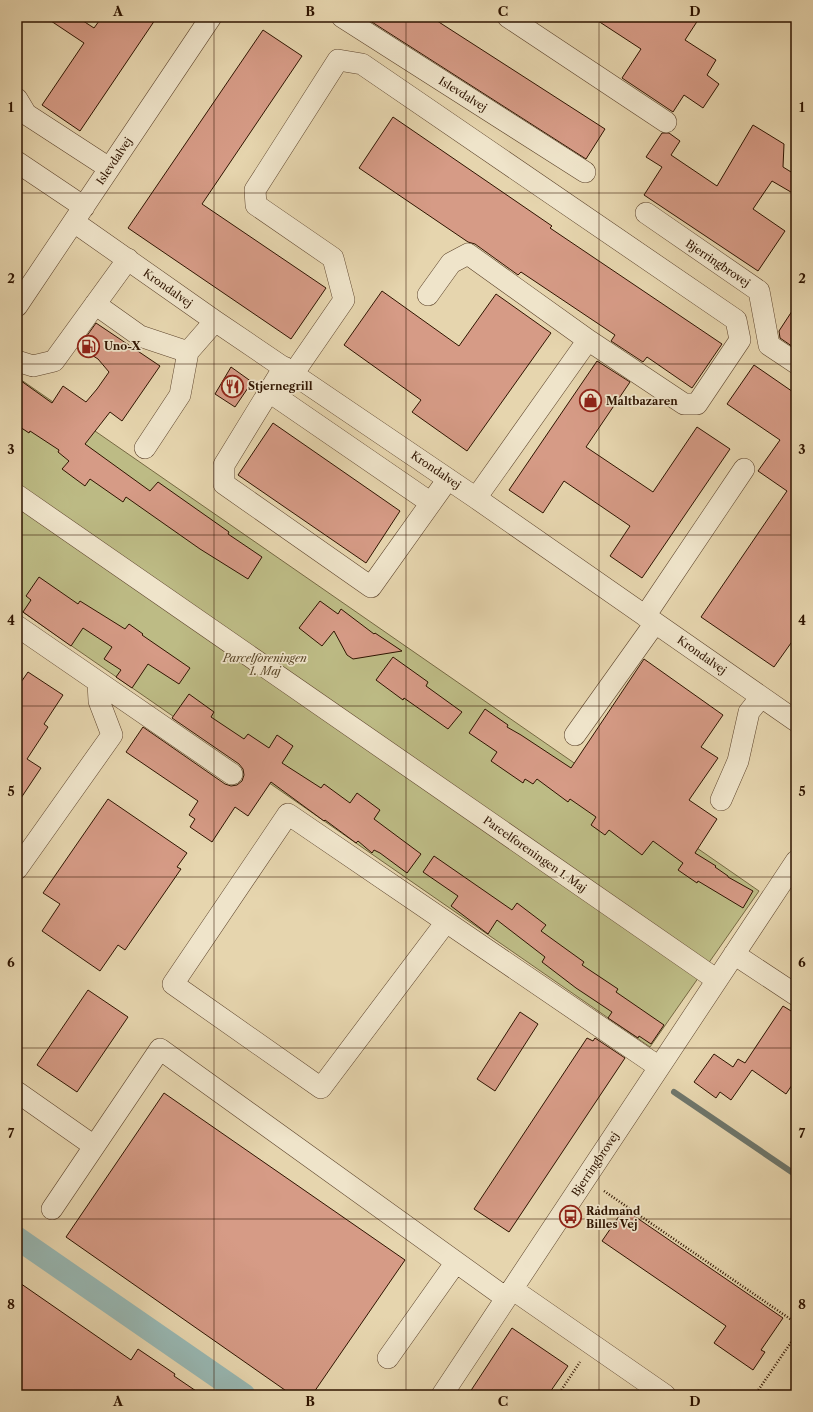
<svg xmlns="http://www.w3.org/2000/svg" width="813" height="1412" font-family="'Libre Caslon Text',serif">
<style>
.green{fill:#bdbb85;stroke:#766842}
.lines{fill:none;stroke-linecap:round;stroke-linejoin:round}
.stream{stroke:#6e766b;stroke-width:6}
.canal{stroke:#98b7b2;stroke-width:23}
.building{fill:#d69b86;stroke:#2f1400}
.minor-casing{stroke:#5d442c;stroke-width:22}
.path{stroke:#2f1400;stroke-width:2.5;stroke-dasharray:1 2;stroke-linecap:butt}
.minor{stroke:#efe4ca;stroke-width:21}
.grid{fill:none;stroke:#2f1400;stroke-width:1;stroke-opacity:0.55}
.labels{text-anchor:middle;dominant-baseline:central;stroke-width:3.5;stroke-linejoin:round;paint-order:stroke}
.street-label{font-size:11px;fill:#2f1400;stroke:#efe4ca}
.poi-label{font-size:11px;font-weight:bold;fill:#2f1400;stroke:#efe4ca;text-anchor:start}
.park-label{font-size:11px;font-style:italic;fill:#5a4628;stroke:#efe4ca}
.neatline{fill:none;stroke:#2f1400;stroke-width:1.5}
.grid-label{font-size:13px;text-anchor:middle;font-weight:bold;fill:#2f1400}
</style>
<rect width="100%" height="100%" fill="#e6d5ae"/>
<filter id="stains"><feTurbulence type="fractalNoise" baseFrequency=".005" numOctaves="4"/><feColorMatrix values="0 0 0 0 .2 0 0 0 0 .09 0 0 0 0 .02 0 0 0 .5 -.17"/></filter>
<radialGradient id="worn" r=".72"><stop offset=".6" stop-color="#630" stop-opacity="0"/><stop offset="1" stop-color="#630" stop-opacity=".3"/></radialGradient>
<path class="green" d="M17 377 759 891 650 1047 17 608Z"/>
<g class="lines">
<path class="stream" d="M674 1092 796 1175"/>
<path class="canal" d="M17 1238 244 1395"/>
</g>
<path class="building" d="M45 17H77L94 28 102 17H157L80 131 42 105 84 43Z
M364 17H431L605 129 586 159Z
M592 17H700L685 40 716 60 707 75 719 84 703 108 684 95 673 112 622 78 641 49Z
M263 30 302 56 202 204 326 288 291 339 128 228Z
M393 117 552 226 550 228 722 344 692 388 647 357 643 362 611 341 615 335 521 272 518 275 475 244 468 242 359 168Z
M753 125 784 144 783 167 796 175V195L772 181 753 209 785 231 758 271 644 195 662 167 646 157 662 133H669L680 141 671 155 717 186Z
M382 291 459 346 496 294 551 333 467 451 412 412 421 400 344 345Z
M796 305V349L780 338 779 331Z
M96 323 160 366 122 421 110 412 85 444 150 491 158 482 229 532 228 534 262 557 248 579 200 549 126 497 123 502 90 479 85 486 62 469 69 461 58 452 59 450 30 431 29 433 17 425V378L52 403 63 386 86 402 97 389 109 372 98 359 79 347Z
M597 361 630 382 586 447 653 492 697 427 730 449 642 578 610 556 630 526 564 481 543 513 509 490Z
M754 365 796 394V636L774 667 701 617 787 491 758 471 780 440 727 404Z
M231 367 252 382 235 407 215 394Z
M273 423 400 511 366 563 238 475Z
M39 577 78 604 80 601 125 629 129 624 143 634 142 635 190 668 179 684 148 664 132 688 116 677 121 670 104 659 112 647 83 628 71 646 23 612 31 600 26 596Z
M320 601 338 614 341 609 374 634 375 633 402 651 353 659 347 655 334 631 322 646 299 628Z
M393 657 428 682 426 686 462 712 448 729 404 698 403 700 376 680Z
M644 659 723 715 701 747 718 758 689 800 717 819 695 853 716 866 715 867 728 876V877L753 891 743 908 698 881 697 883 678 870 683 863 653 841 642 855 609 830 605 835 591 825 596 817 570 799 568 802 537 779 533 784 525 779 523 783 491 761 497 752 469 733 485 709 508 725 507 727 521 735 571 768Z
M28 672 63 695 44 724 48 727 27 759 41 768 17 804V688Z
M189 694 214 712 211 717 244 739 248 734 269 748 277 735 293 746 282 763 321 788 324 784 350 803 357 793 380 810 374 819 421 854 407 873 380 853 374 850 372 853 358 841 356 843 325 820 324 821 271 782 248 816 235 807 212 842 190 827 195 819 189 815 198 801 126 752 143 727 225 784 231 786 237 785 242 781 244 775 243 769 239 764 172 718Z
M108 799 187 853 177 867 181 869 125 950 118 945 100 971 42 931 60 904 43 893Z
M434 856 512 910 517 903 546 925 541 931 584 962 582 965 618 989 616 992 664 1025 651 1044 639 1036 638 1038 608 1018 612 1012 576 988 542 962 545 957 497 920 488 934 451 906 458 896 423 872Z
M88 990 128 1017 77 1092 37 1065Z
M783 1006 796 1014V1079L786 1094 752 1070 731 1100 720 1092 716 1098 694 1082 714 1054 733 1067 738 1059 745 1063Z
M520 1012 538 1024 495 1091 477 1079Z
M587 1038 593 1041 595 1038 625 1058 509 1232 474 1209Z
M164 1093 405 1260 312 1395H292L66 1237Z
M624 1209 783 1318 761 1350 765 1352 753 1370 714 1343 726 1326 602 1241Z
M17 1281 131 1360 138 1349 175 1374 174 1376 202 1395H17Z
M512 1328 568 1366 548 1395H468Z"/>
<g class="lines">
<defs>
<path id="minor" d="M342 17 585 172
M508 17 666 122
M17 99 26 114 109 168
M17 162 84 207
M646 213 759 291 769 345 796 363
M74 222 215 321 476 498 796 721
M428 295 451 263 468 254 588 340
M95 304 140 336 188 352 215 321
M17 306 211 17
M17 361 33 366 54 361 128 259
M284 367 224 465V484L371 587 448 479
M293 374 344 300 333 258 256 205 255 190 338 60 362 64 736 320 740 340 697 404H684L588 340 476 498
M268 391 431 503
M145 448 180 395 188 352
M17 495 717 980
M645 616 744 469
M17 626 232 774
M575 735 655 623
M721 800 738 761 749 712 761 697
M17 869 112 735 99 701 98 682
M446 922 321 1088 173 984 288 814 659 1067
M734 954 796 995
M17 1092 94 1146
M52 1209 160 1049 506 1298
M512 1289 665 1395
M388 1358 456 1262
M442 1395 796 861"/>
</defs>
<use href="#minor" class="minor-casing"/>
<path class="path" d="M604 1191 796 1323
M558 1395 580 1362
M755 1395 796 1335"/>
<use href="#minor" class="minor"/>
</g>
<path class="grid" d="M214 17V1395M406 17V1395M599 17V1395M17 193H796M17 364H796M17 535H796M17 706H796M17 877H796M17 1048H796M17 1219H796"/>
<defs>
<symbol id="fuel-ring" viewBox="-11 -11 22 22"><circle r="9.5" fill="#efe4ca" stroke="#8f2418" stroke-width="1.5"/><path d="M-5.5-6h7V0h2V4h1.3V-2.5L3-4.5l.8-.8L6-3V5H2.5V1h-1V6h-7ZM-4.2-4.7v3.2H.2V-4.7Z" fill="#8f2418"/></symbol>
<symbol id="restaurant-ring" viewBox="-11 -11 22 22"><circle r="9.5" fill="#efe4ca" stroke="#8f2418" stroke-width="1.5"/><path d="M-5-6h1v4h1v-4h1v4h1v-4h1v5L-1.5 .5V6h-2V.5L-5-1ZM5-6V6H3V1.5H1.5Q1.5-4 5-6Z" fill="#8f2418"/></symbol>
<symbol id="shop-ring" viewBox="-11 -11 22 22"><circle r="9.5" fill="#efe4ca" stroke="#8f2418" stroke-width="1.5"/><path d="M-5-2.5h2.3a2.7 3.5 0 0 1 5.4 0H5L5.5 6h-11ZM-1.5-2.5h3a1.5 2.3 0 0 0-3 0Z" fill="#8f2418"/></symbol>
<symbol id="bus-ring" viewBox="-11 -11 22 22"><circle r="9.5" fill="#efe4ca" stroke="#8f2418" stroke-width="1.5"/><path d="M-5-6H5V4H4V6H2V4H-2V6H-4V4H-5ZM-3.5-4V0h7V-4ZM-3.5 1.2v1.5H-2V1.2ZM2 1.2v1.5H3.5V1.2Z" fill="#8f2418"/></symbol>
</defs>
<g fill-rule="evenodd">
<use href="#fuel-ring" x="76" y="334" width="25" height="25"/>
<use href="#restaurant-ring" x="220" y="374" width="25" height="25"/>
<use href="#shop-ring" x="578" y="388" width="25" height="25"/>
<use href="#bus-ring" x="558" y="1204" width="25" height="25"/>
</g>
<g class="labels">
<g class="street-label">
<text transform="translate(463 94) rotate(32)">Islevdalvej</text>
<text transform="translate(114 161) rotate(-56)">Islevdalvej</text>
<text transform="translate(718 263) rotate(34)">Bjerringbrovej</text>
<text transform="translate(168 288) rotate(35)">Krondalvej</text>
<text transform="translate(436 470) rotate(34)">Krondalvej</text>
<text transform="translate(702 655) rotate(35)">Krondalvej</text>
<text transform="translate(535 854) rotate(35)">Parcelforeningen 1. Maj</text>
<text transform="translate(595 1164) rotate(-56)">Bjerringbrovej</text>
</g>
<g class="poi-label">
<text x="104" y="346">Uno-X</text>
<text x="248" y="386">Stjernegrill</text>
<text x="606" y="401">Maltbazaren</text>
<text x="586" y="1211">Rådmand<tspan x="586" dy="13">Billes Vej</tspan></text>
</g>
<g class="park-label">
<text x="265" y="658">Parcelforeningen<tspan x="265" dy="13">1. Maj</tspan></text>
</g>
</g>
<rect width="813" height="1412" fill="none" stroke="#e6d5ae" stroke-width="44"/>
<rect x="22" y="22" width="769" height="1368" class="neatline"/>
<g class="grid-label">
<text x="118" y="16">A</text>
<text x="310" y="16">B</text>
<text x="503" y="16">C</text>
<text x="695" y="16">D</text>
<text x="11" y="112">1</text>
<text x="802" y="112">1</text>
<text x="11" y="283">2</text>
<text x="802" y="283">2</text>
<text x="11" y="454">3</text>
<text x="802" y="454">3</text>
<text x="11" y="625">4</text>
<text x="802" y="625">4</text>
<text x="11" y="796">5</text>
<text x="802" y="796">5</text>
<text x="11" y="967">6</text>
<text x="802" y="967">6</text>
<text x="11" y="1138">7</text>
<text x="802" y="1138">7</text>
<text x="11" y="1309">8</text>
<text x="802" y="1309">8</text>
<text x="118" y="1406">A</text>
<text x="310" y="1406">B</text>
<text x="503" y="1406">C</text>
<text x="695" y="1406">D</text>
</g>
<rect width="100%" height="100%" filter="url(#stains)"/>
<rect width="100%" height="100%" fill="url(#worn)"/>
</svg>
